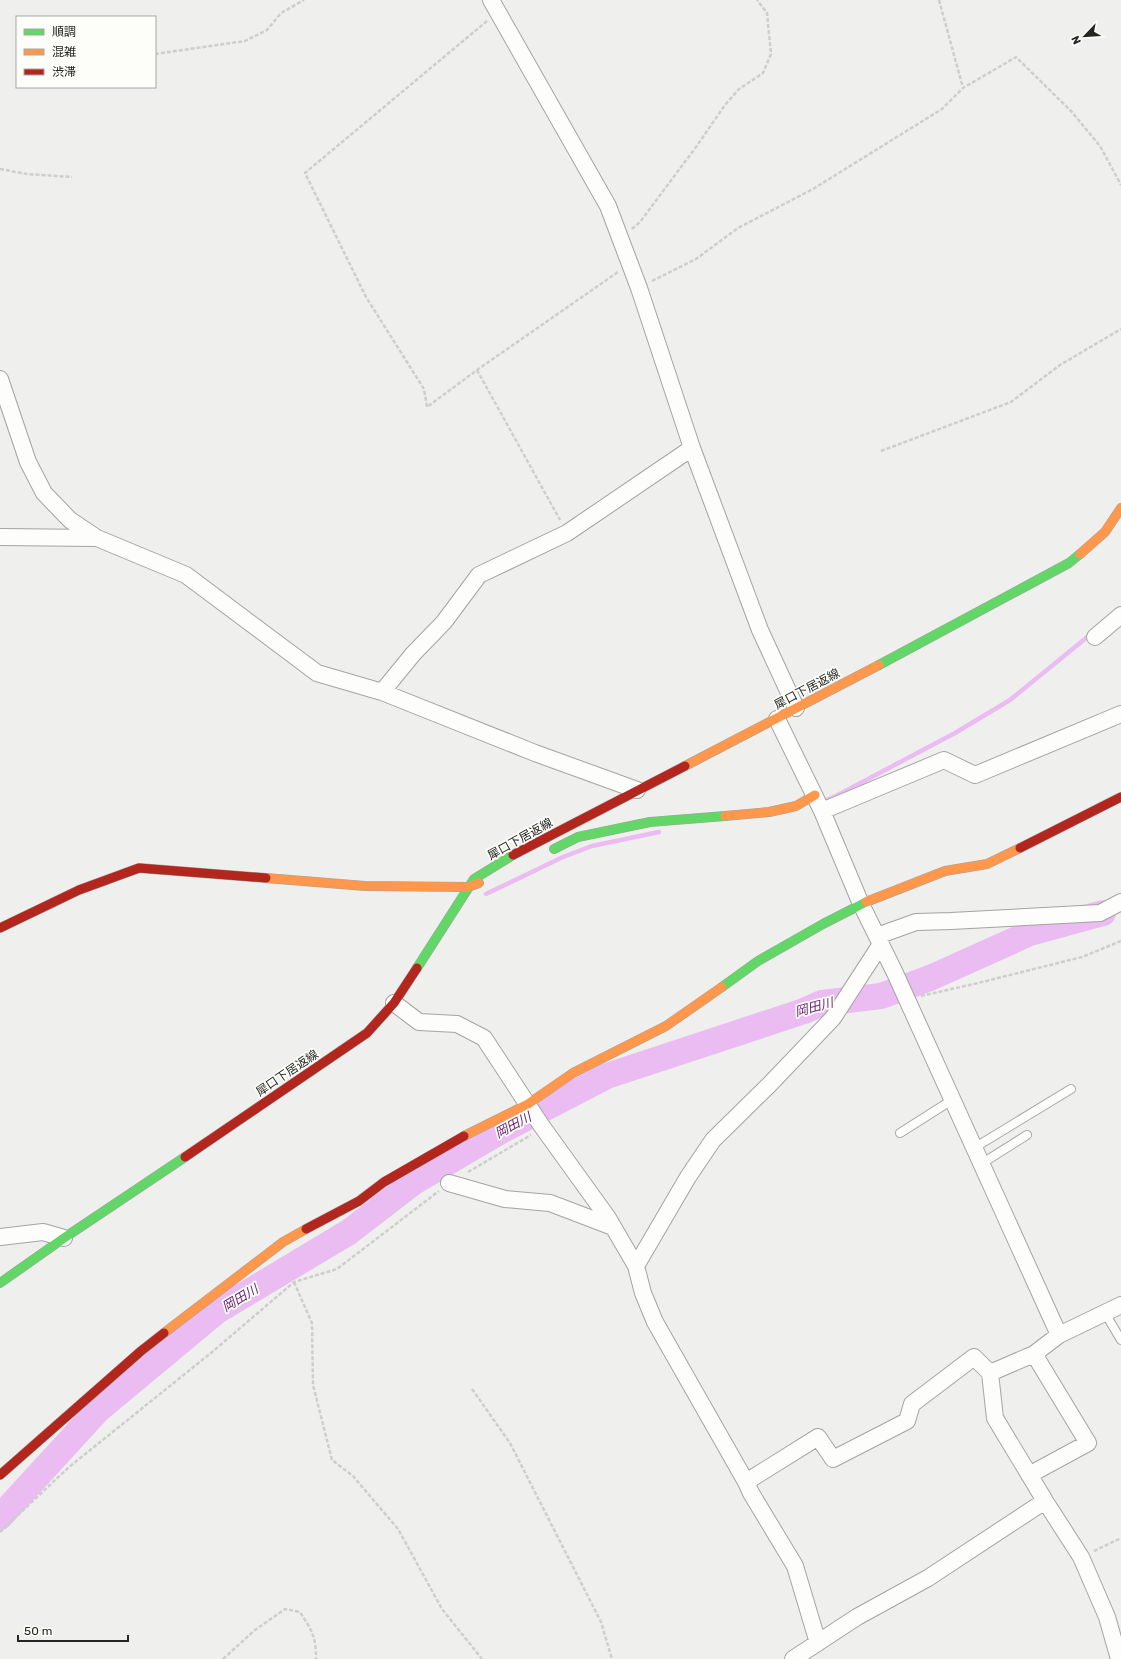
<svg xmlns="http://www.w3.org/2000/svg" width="1121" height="1659" font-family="Rubik,'Noto Sans JP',sans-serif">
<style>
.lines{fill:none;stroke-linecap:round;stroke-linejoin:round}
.stream{stroke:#eabcf1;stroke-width:4.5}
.river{stroke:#eabcf1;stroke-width:26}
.lane-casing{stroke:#a4a4a3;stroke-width:10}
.street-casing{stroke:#a4a4a3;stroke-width:18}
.fast-casing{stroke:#a4a4a3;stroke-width:10}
.slow-casing{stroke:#a4a4a3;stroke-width:10}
.jam-casing{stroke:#a4a4a3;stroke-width:10}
.path{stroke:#cecece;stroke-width:2.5;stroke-dasharray:4 2;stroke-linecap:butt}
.lane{stroke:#fdfdfc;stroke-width:8}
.street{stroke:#fdfdfc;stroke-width:16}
.fast{stroke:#63d668;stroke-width:9}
.slow{stroke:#ff974d;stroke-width:9}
.jam{stroke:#b3261e;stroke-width:9}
.labels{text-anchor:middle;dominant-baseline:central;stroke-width:3.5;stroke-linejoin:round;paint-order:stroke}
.street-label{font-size:12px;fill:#252523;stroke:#fdfef9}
.water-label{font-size:13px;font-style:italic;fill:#681b75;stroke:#fdfef9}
</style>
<rect width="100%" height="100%" fill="#efefed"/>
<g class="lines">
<path class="stream" d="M820 803 836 796 955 733 1010 700 1091 634
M486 894 563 857 592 846 659 832"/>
<path class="river" d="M0 1517 98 1410 217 1311 349 1232 414 1182 501 1131 607 1076 804 1011 822 1003 881 996 930 978 1030 933 1103 913"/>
<defs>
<path id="lane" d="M900 1133 952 1100
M974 1148 1071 1089
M981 1164 1027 1135
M1105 1313 1121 1340"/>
<path id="street" d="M491 0 608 206 639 288 692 448 760 630 796 708
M0 379 28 462 44 493 70 520 97 538 186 575 317 673 382 692 535 753 637 790
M0 537 97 538
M1095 637 1121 615
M382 692 413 654 444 622 479 575 567 533 692 448
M777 719 822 811 861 904 895 973 1059 1335
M822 811 944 760 975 775 1121 714
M877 936 916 922 951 921 1100 913 1121 902
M394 1003 419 1022 457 1024 484 1038 541 1125 608 1218 636 1266 643 1293 655 1322 746 1482 751 1493 795 1566 818 1643
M449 1183 505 1199 550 1203 613 1227
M0 1237 43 1232 64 1238
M636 1266 688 1177 713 1140 769 1085 833 1018 881 944
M990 1373 1034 1354 1059 1335 1121 1305
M1029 1475 1088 1443 1034 1354
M746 1482 818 1437 833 1459 907 1421 912 1404 974 1357 990 1373 995 1418 1045 1501 1081 1557 1107 1617 1119 1659
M793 1659 857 1617 928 1578 1045 1501"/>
<path id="fast" d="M879 665 1069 563 1080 554
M554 849 578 837 650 822 725 816
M417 968 474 879 513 855
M722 987 758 961 823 924 866 902
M0 1283 64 1238 185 1157"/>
<path id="slow" d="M1080 554 1105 532 1121 508
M685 766 879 665
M725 816 769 812 796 806 815 795
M266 878 365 886 468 887 479 883
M866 902 945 871 987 864 1020 848
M464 1136 528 1104 573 1073 666 1026 722 987
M164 1333 283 1242 306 1229"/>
<path id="jam" d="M1020 848 1121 797
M513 855 685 766
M0 928 79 890 139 868 266 878
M185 1157 367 1033 394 1003 417 968
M306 1229 359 1201 384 1182 464 1136
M0 1475 141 1351 164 1333"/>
</defs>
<use href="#lane" class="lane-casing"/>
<use href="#street" class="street-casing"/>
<use href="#fast" class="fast-casing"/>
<use href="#slow" class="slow-casing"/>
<use href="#jam" class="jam-casing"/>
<path class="path" d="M939 0 963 88
M487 21 305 173 366 297 424 389 427 407 477 370 618 272
M155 54 245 41 267 30 281 13 304 0
M0 169 27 174 72 177
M632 229 640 222 696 147 725 105 739 89 763 73 771 54 767 13 757 0
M652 281 696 259 738 228 813 189 942 109 963 88 1016 57 1071 111 1100 146 1121 185
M477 370 560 520
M881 451 1011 402 1060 365 1121 329
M921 996 978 983 1082 957 1121 941
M468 1172 531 1135
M294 1282 312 1323 313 1385 332 1460 353 1476 398 1529 442 1609 482 1659
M472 1389 510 1443 601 1622 612 1659
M0 1532 69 1467 211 1353 294 1282 337 1269 439 1191
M1094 1551 1121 1538
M223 1659 255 1630 285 1609 300 1612C312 1631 316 1636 316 1659"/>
<use href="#lane" class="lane"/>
<use href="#street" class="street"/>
<use href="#fast" class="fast"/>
<use href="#slow" class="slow"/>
<use href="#jam" class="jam"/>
</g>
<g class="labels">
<g class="street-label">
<text transform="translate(807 689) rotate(-28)">犀口下居返線</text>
<text transform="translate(520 839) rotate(-29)">犀口下居返線</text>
<text transform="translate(287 1073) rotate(-34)">犀口下居返線</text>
</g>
<g class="water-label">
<text transform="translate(814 1007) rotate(-15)">岡田川</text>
<text transform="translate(513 1125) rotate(-28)">岡田川</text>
<text transform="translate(240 1298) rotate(-31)">岡田川</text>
</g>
</g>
<rect x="16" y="16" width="140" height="72" fill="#fdfef9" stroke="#a7a7a3"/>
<rect x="24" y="29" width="20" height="6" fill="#63d668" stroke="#a7a7a3"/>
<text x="52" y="36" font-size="12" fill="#252523">順調</text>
<rect x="24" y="49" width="20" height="6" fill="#ff974d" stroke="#a7a7a3"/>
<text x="52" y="56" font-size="12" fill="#252523">混雑</text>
<rect x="24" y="69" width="20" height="6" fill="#b3261e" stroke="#a7a7a3"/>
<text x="52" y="76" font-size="12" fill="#252523">渋滞</text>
<g transform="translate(1085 36) rotate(245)" stroke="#fdfef9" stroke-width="3" paint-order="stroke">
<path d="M0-3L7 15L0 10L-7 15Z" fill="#252523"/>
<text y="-6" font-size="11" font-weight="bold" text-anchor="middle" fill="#252523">N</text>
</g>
<path d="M18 1635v6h110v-6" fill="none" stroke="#252523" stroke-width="2"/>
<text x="24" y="1635" font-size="12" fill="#252523" stroke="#fdfef9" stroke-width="3" paint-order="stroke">50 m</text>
</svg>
